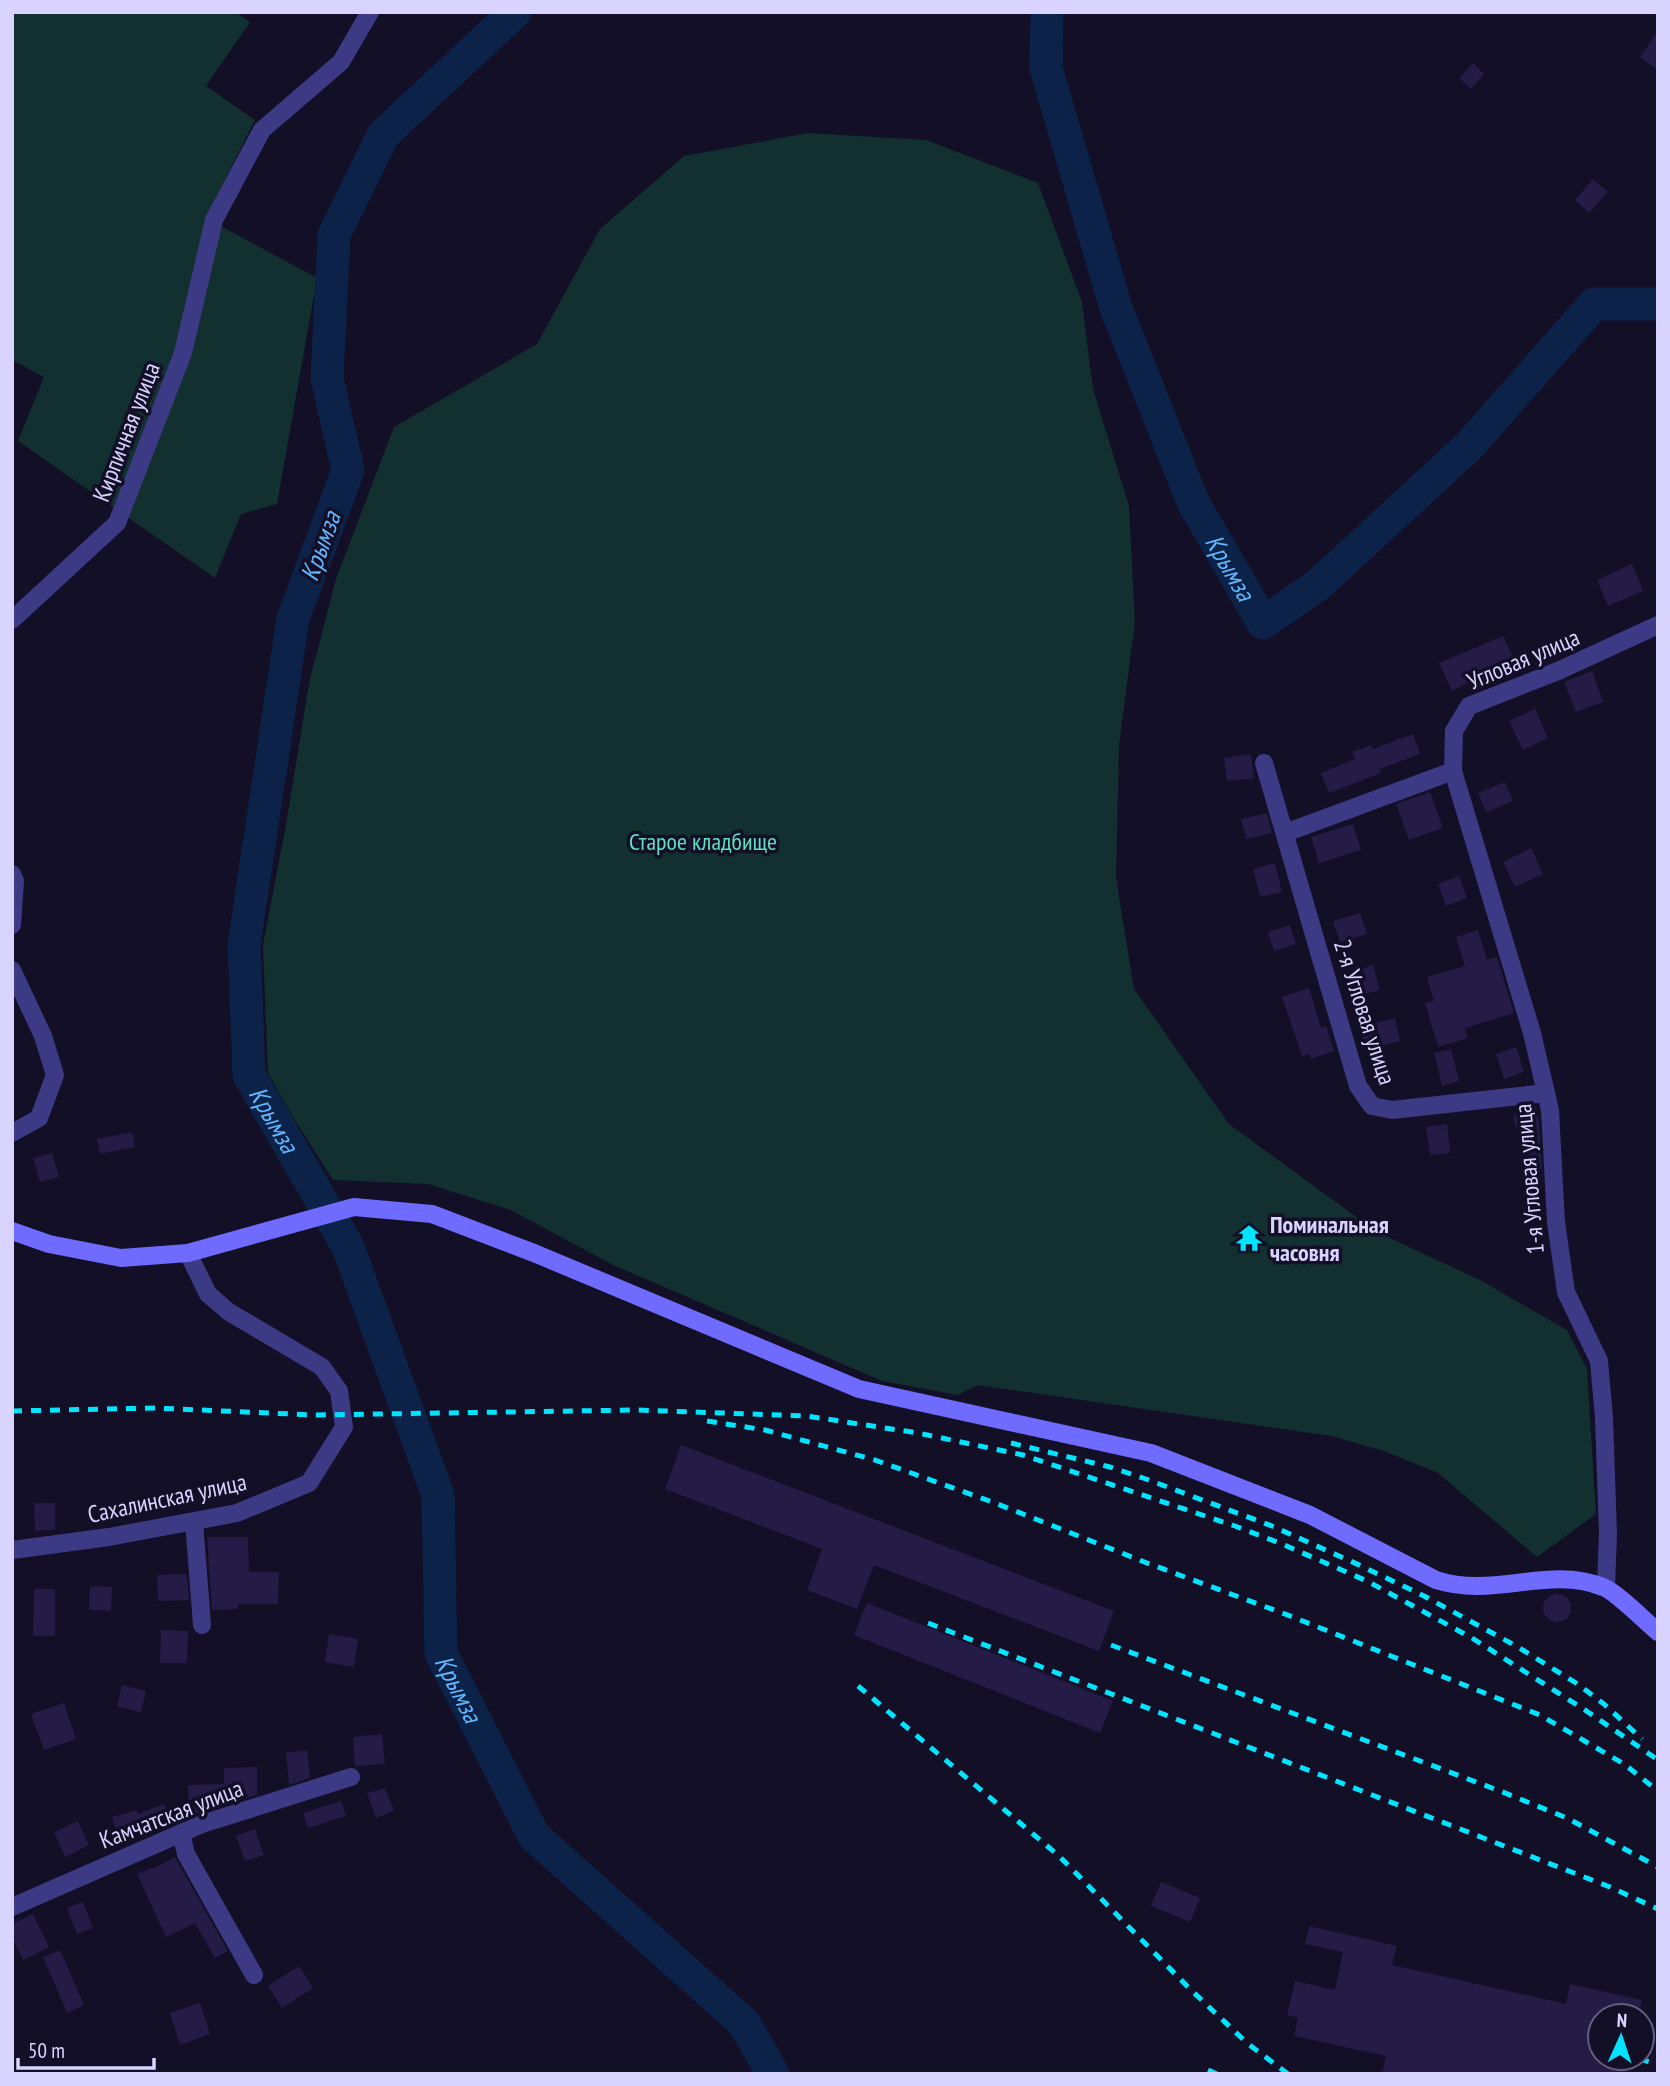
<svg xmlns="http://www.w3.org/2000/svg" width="1670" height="2086" font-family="'PT Sans Narrow',sans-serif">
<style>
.green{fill:#12302f}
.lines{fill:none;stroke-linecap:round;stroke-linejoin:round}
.river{stroke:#0c2248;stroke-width:33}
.building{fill:#241b47}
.street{stroke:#3d3a85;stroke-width:18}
.secondary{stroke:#6f6bff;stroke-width:18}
.rail{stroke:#00e5ff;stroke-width:5;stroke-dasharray:10 9;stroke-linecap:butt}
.labels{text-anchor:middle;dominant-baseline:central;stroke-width:7;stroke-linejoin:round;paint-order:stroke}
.street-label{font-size:24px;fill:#d9d4ff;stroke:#130f26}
.park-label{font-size:24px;fill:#5fe0c0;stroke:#130f26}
.poi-label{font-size:24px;font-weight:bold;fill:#d9d4ff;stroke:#130f26;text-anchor:start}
.water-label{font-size:26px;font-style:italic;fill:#62b6ff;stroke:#130f26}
</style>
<rect width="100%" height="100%" fill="#130f26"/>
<path class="green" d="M12 12H235L250 22 206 86 255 120 206 218 317 278 277 504 241 514 215 578 18 441 44 377 12 360Z
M808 133 926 140 1038 183 1082 302 1093 389 1129 506 1135 622 1119 746 1116 878 1134 989 1229 1124 1377 1232 1480 1280 1567 1330 1587 1369 1596 1514 1537 1557 1438 1473 1384 1451 1331 1436 977 1385 958 1395 882 1381 613 1265 511 1210 428 1184 333 1180 290 1112 268 1073 263 945 286 825 309 683 336 579 394 427 537 344 600 229 684 156Z"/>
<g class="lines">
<g class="river">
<path id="s1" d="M515 12 383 135 334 235 327 378 348 470 293 619 244 944 249 1075 348 1247 438 1495 441 1653 534 1836 744 2023 773 2074"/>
<path id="s2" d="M1047 12 1046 68 1116 308 1193 502 1263 623 1318 585 1469 446 1594 304H1658"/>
</g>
</g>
<path class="building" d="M1658 31V70L1640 57Z
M1473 63 1484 74 1471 89 1459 78Z
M1593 179 1608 192 1589 213 1575 200Z
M1632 564 1643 591 1608 606 1597 580Z
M1503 636 1514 659 1452 691 1439 663Z
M1592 671 1603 702 1576 712 1564 682Z
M1535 709 1548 738 1523 750 1509 721Z
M1413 734 1420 754 1380 769 1381 773 1329 793 1321 773 1355 759 1352 752 1371 745 1373 749Z
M1251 754 1254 778 1227 781 1224 758Z
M1505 782 1513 801 1486 812 1478 793Z
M1430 792 1443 828 1409 840 1396 804Z
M1267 813 1272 833 1246 839 1241 819Z
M1353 824 1361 850 1319 863 1311 837Z
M1531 848 1543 874 1515 887 1503 862Z
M1275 863 1282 892 1260 897 1253 869Z
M1459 876 1467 898 1446 906 1438 884Z
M1360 913 1367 934 1340 942 1333 921Z
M1290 925 1296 944 1274 951 1268 932Z
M1478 930 1487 960 1497 957 1514 1013 1465 1028 1468 1038 1438 1047 1425 1003 1434 1001 1427 977 1465 966 1456 937Z
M1373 965 1380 990 1354 997 1348 973Z
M1309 988 1321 1028 1326 1026 1334 1051 1311 1059 1309 1054 1302 1056 1282 997Z
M1395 1018 1400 1041 1365 1050 1360 1027Z
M1516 1047 1524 1072 1504 1079 1496 1054Z
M1451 1049 1459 1081 1442 1086 1434 1053Z
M1528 1106H1535L1539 1121 1542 1169 1529 1170 1528 1134 1519 1136 1513 1116 1528 1113Z
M1447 1124 1450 1153 1430 1155 1426 1127Z
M132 1132 135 1147 100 1154 97 1139Z
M52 1153 59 1177 40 1182 33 1158Z
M681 1445 1114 1611 1099 1651 874 1565 857 1609 807 1590 822 1549 665 1489Z
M34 1503H55V1530L35 1531Z
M207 1537H248L249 1572H279L278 1604H238V1609L212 1610Z
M187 1574 189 1600 158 1601 157 1575Z
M90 1586 112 1587 111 1611 89 1610Z
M34 1589H55V1636H33Z
M1543 1608a14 14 0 1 1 28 0a14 14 0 1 1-28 0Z
M867 1603 1113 1701 1100 1733 854 1635Z
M161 1630 188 1631 187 1663H160Z
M329 1634 358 1639 354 1667 325 1662Z
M122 1685 146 1691 141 1712 117 1707Z
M64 1703 76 1739 44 1750 31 1714Z
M382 1734 385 1764 355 1766 353 1737Z
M307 1750 310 1778 289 1785 286 1753Z
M257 1767V1795L225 1805H206V1811L189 1815 188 1785 224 1784V1768Z
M385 1788 394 1811 376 1818 367 1793Z
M341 1801 346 1816 308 1828 303 1813Z
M164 1804 170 1819 118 1835 112 1817 137 1810 138 1814Z
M78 1821 89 1845 65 1857 54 1832Z
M255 1829 264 1855 245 1861 236 1836Z
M175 1857 228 1951 215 1958 195 1923 166 1937 137 1874 151 1868 152 1869Z
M1161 1882 1200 1898 1190 1922 1151 1906Z
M83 1902 93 1928 77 1934 67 1908Z
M33 1914 49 1947 23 1960 12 1937V1924Z
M1309 1926 1397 1946 1392 1965 1566 2004 1570 1984 1642 2000 1639 2016H1600V2058H1629L1626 2074H1382L1386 2056 1294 2036 1298 2018 1287 2015 1295 1981 1335 1990 1343 1952 1305 1944Z
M60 1950 84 2005 67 2013 43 1957Z
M299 1966 313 1988 282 2008 268 1986Z
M200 2003 210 2034 180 2045 170 2013Z"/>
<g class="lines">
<path class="street" d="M12 620 117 523 183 353 214 220 262 130 341 62 370 12
M1264 763 1358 1086 1372 1106 1392 1110 1546 1093
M1285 833 1453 771
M12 874 15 881 12 925
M12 970 43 1036 55 1075 39 1118 12 1133
M194 1521 202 1625
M12 1550 109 1537 237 1513 309 1483 344 1427 339 1391 322 1367 229 1312 208 1294 188 1253
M1606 1587 1608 1534 1604 1418 1599 1361 1566 1292 1556 1222 1550 1110 1546 1093 1532 1033 1453 771 1454 731 1469 706 1558 671 1658 625
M181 1833 186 1854 254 1975
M12 1907 202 1824 351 1777"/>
<path class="secondary" d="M12 1231 49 1244 121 1258 188 1253 354 1207 432 1214 534 1253 859 1389 1151 1453 1310 1515 1436 1580C1495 1599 1547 1565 1603 1587 1615 1591 1646 1622 1658 1632"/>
<path class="rail" d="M12 1411 155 1408 314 1415 637 1410 807 1416 918 1433 1023 1455 1235 1526 1282 1544 1367 1581 1472 1638 1585 1710 1658 1760
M707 1421 765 1430 875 1460 995 1503 1147 1563 1285 1614 1540 1715 1624 1764 1658 1791
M1011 1443 1110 1467 1146 1479 1272 1526 1357 1564 1424 1596 1518 1647 1576 1683 1604 1704 1642 1739
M928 1623 1610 1887 1658 1909
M1111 1645 1500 1791 1567 1818 1658 1867
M858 1686 1059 1856 1190 1989 1247 2043 1288 2074
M1644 2040 1658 2044
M1639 2059 1658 2064
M1208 2070 1217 2074"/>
</g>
<defs>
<symbol id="temple-bare" viewBox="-9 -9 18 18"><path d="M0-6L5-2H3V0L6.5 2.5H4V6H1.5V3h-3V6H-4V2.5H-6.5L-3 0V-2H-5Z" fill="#00e5ff" stroke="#130f26" stroke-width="2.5" paint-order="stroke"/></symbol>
</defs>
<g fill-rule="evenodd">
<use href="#temple-bare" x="1230" y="1219" width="38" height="38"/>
</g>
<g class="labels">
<g class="street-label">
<text transform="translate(126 432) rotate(-69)">Кирпичная улица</text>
<text transform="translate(1523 659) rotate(-23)">Угловая улица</text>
<text transform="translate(1365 1012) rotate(72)">2-я Угловая улица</text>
<text transform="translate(1529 1179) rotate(-95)">1-я Угловая улица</text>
<text transform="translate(167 1498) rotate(-12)">Сахалинская улица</text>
<text transform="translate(171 1814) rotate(-21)">Камчатская улица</text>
</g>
<g class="park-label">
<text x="703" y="841">Старое кладбище</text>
</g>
<g class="poi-label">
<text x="1270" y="1224">Поминальная<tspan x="1270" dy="28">часовня</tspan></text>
</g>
<g class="water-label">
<text transform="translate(320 546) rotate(-70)">Крымза</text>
<text stroke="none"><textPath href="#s2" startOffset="590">Крымза</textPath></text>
<text stroke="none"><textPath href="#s1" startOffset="1199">Крымза</textPath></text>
<text stroke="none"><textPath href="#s1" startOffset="1808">Крымза</textPath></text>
</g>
</g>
<rect width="1670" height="2086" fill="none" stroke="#d9d4ff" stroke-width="28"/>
<g transform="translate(1621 2037) rotate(3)"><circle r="33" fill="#130f26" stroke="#625e7d" stroke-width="2"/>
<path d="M0-5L12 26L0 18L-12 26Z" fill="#00e5ff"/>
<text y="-10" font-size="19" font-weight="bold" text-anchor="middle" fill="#d9d4ff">N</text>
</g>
<path d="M18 2058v10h136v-10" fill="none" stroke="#d9d4ff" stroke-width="3.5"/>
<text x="28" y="2058" font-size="21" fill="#d9d4ff" stroke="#130f26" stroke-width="5" paint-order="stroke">50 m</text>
</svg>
